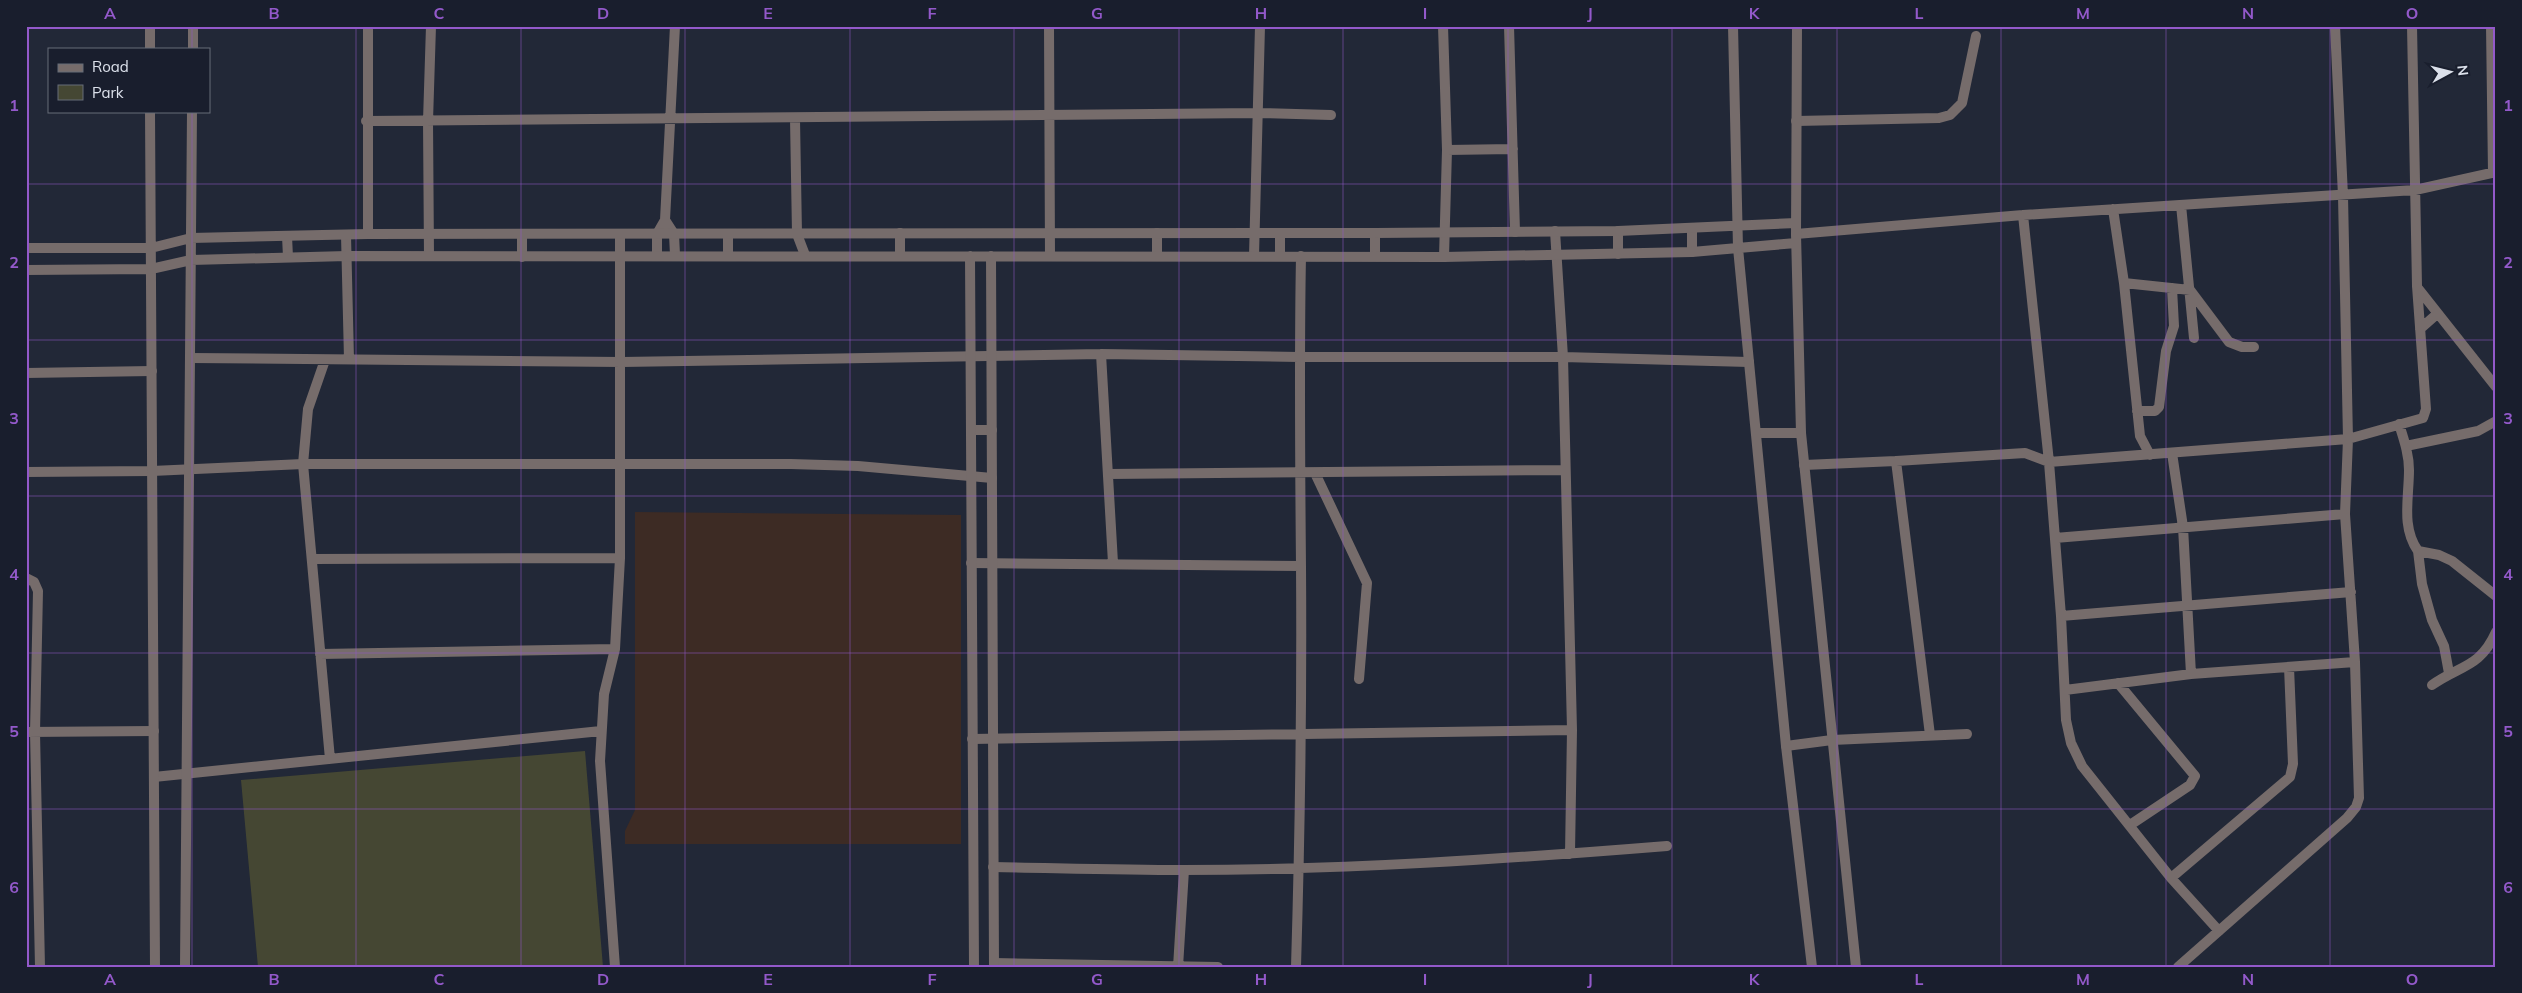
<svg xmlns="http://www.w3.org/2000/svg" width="2522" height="993" font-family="Mulish,sans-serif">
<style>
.education{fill:#3d2b24}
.green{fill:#454733}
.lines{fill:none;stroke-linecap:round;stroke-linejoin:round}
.minor{stroke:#766c6b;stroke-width:10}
.tertiary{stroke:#766c6b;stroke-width:10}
.grid{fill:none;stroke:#9359ca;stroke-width:1;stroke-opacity:0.55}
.neatline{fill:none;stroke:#9359ca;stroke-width:2}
.grid-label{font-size:16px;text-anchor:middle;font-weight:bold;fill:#9359ca}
</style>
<rect width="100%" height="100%" fill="#222837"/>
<path class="education" d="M635 512 961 515V844H625V831L635 810Z"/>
<path class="green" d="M585 751 603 967H258L241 780Z"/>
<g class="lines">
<path class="minor" d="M368 26V234
M1049 26 1050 256
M1443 26 1447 150 1444 257
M1509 26 1515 232
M2491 26 2493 173
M795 119 797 234 805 255
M366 121 1259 113 1331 115
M1796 121 1939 118 1950 115 1962 103 1976 36
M1447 150 1513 149
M2181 205 2194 338
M2113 209 2124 283 2140 436 2150 455
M2023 215 2049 462 2061 616 2066 720 2071 743 2082 766 2171 878 2219 931
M665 220 674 234 675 255
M1555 231 1563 357 1572 730 1570 854
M1618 231V254
M900 233V255
M1280 233V256
M1796 234 2023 215 2415 190 2496 172
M346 235 349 359
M287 236 288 257
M1692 252V228
M657 255V234L665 220 675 26
M429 256 428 121 431 26
M728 256V234
M1157 256V233
M1254 256 1260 26
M1375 256V233
M522 257V234
M2124 283 2190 290 2229 342 2242 347H2254
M2417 287 2496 387
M2420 329 2437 314
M1101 354 1113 563
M190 358 622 362 1101 354 1299 357H1563L1749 362
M325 360 308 409 303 464 330 759
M26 373 152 371
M2137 411H2155L2159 407 2166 351 2174 326 2172 288
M2399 424C2404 440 2409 454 2409 470 2409 498 2401 527 2418 551
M971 430H992
M1756 433H1801
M2406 446 2478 431 2496 421
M2172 453 2183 527 2191 674
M1896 461 1930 735
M1804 465 1896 461 2025 453 2049 462 2348 439 2423 418 2426 409 2417 286 2412 26
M26 472 152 471 303 464H791L858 466 992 478
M1315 473 1367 583 1359 679
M1108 474 1564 470
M2055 538 2345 514
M313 559 620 558
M971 563 1301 566
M26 578 34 582 38 591 35 732 40 967
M2061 616 2351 592
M320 654 615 649
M2449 673 2444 646 2432 620 2422 584 2418 551 2439 555 2452 561 2496 596
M2118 683 2195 776 2190 785 2130 825
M2432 685C2460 665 2480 668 2496 632
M2065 690 2191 674 2355 662
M26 732 154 731
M972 739 1572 730
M1786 746 1832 740 1967 734
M154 777 601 731
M993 867C1056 868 1119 870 1183 870 1344 870 1506 859 1667 846
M2171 878 2290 777 2293 764 2289 667
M994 963 1218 967
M615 967 600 761 604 694 615 649 620 558V234
M1178 967 1184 870
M1296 967C1300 833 1302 700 1301 566 1300 463 1299 360 1301 256
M2178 967 2347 818 2356 807 2359 798 2355 662 2345 514 2348 439 2343 196 2335 26"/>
<path class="tertiary" d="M150 26V49
M1733 26 1738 248 1786 746 1812 967
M1797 26 1796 234 1801 433 1856 967
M193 49V26
M150 111 155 967
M26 248H151L191 238 368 234 1375 233 1618 231 1796 223
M970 256 974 967
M991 256 994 967
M26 270 151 269 191 260 347 256 1444 257 1692 252 1796 243
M185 967 192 111"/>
</g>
<path class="grid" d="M192 26V49M356 26V967M521 26V967M685 26V967M850 26V967M1014 26V967M1179 26V967M1343 26V967M1508 26V967M1672 26V967M1837 26V967M2001 26V967M2166 26V967M2330 26V967M192 111V967M26 184H2496M26 340H2496M26 496H2496M26 653H2496M26 809H2496"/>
<rect width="2522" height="993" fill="none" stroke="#191e2d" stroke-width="55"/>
<rect x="48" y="48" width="162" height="65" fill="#191e2d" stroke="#676c79"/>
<rect x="58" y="64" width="25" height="8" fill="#766c6b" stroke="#676c79"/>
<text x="92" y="72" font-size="15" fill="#dbe0ea">Road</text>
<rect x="58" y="85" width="25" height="15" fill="#454733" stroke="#676c79"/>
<text x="92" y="98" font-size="15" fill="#dbe0ea">Park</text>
<g transform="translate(2450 72) rotate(83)" stroke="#191e2d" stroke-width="4" paint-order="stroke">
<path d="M0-4L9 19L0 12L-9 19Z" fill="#dbe0ea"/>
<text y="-8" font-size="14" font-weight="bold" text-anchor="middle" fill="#dbe0ea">N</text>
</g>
<rect x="28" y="28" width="2466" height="938" class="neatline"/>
<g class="grid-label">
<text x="110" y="19">A</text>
<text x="274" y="19">B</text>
<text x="439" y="19">C</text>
<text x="603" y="19">D</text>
<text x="768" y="19">E</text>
<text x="932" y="19">F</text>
<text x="1097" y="19">G</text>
<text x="1261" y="19">H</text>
<text x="1425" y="19">I</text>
<text x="1590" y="19">J</text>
<text x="1754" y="19">K</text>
<text x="1919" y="19">L</text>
<text x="2083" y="19">M</text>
<text x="2248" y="19">N</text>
<text x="2412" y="19">O</text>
<text x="14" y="111">1</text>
<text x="2508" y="111">1</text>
<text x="14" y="268">2</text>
<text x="2508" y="268">2</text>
<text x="14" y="424">3</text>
<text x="2508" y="424">3</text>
<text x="14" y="580">4</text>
<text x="2508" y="580">4</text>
<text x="14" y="737">5</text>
<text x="2508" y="737">5</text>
<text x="14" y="893">6</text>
<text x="2508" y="893">6</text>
<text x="110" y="985">A</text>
<text x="274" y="985">B</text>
<text x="439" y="985">C</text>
<text x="603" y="985">D</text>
<text x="768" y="985">E</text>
<text x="932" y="985">F</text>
<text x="1097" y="985">G</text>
<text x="1261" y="985">H</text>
<text x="1425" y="985">I</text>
<text x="1590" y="985">J</text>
<text x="1754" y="985">K</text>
<text x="1919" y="985">L</text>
<text x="2083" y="985">M</text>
<text x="2248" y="985">N</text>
<text x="2412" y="985">O</text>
</g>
</svg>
